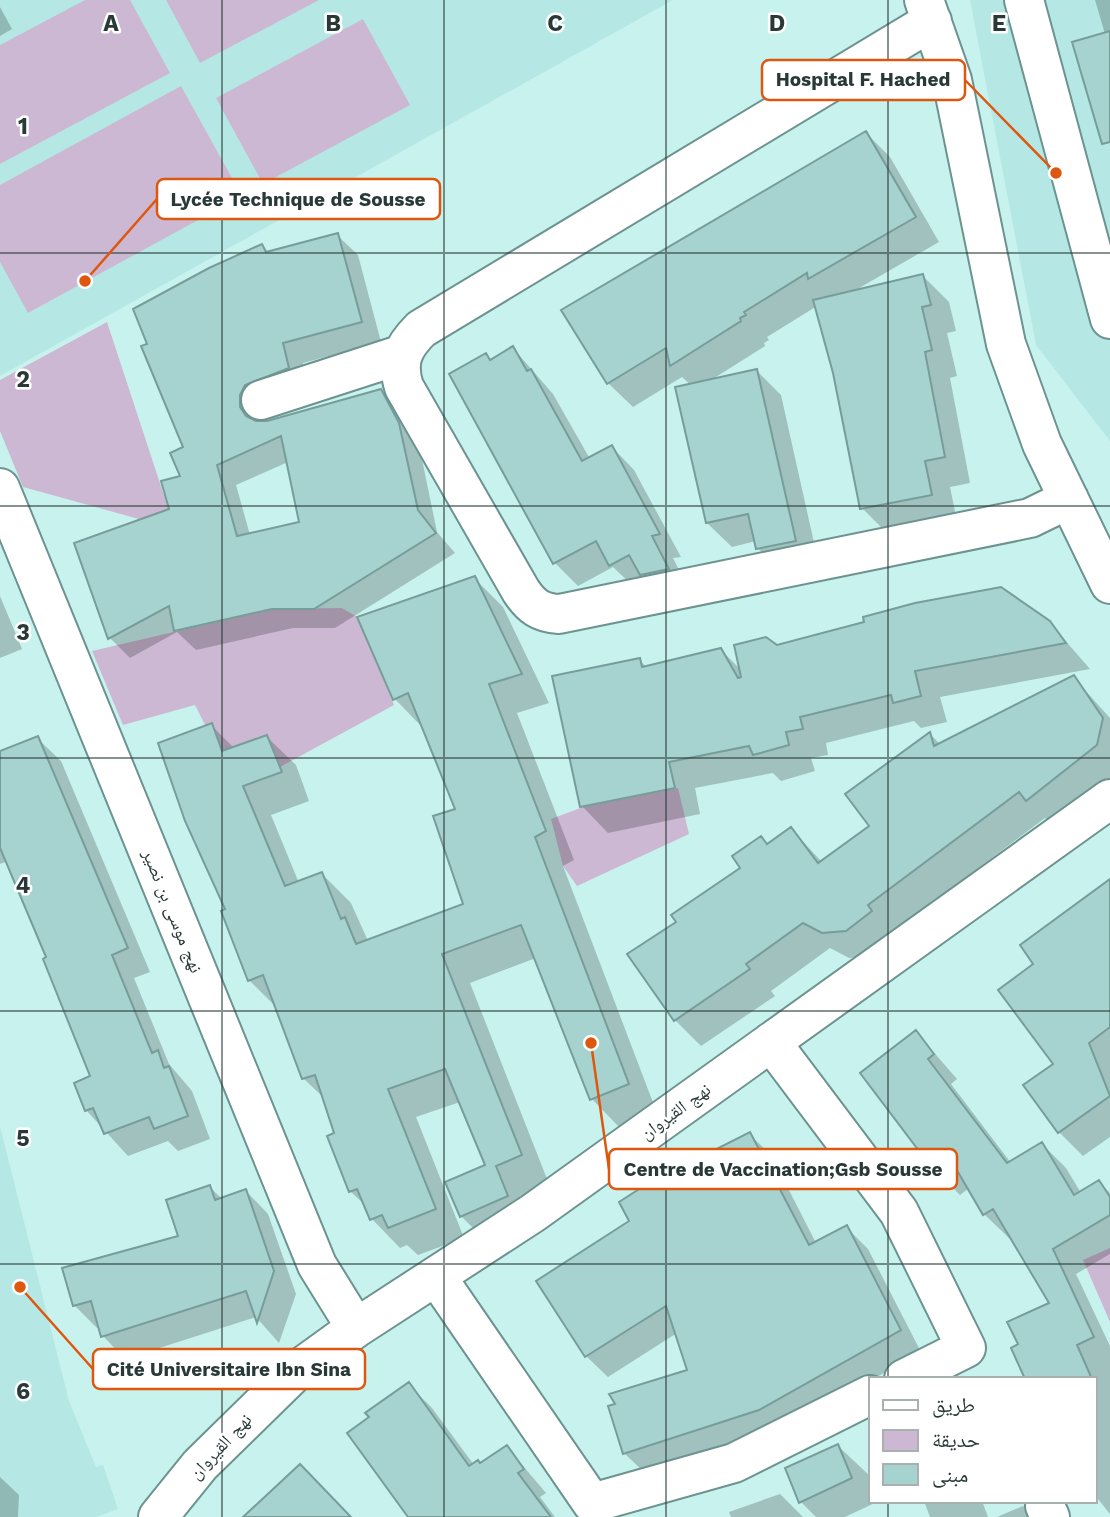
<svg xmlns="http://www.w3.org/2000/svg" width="1110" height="1517" font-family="'Work Sans','Noto Naskh Arabic',sans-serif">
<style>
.built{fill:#b5e8e4}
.green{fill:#ccb8d2}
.shadow{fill:#0003;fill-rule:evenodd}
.building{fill:#a6d3cf;stroke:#769d9a;stroke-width:2;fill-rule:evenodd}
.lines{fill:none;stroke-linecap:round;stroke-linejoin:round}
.minor-casing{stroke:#6d9390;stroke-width:42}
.minor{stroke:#fff;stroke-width:38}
.grid{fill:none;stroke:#283937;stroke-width:2;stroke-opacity:0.55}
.labels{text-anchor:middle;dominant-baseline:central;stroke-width:5;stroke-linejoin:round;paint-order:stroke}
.street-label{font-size:18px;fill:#283937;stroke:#fff}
.grid-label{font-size:23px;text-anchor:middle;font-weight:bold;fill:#283937;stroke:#fff;stroke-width:5;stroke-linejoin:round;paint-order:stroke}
.leader{fill:none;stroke:#de570e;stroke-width:2.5}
.callout-dot{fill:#de570e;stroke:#fff;stroke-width:2.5}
.callout{fill:#fff;stroke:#de570e;stroke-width:2.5}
.callout-label{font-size:19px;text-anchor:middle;font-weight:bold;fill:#283937}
</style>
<rect width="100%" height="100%" fill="#c8f2ee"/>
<path class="built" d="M0 0H673L0 376Z
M970 0H1110V441L1036 345Z
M0 1126 69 1401 96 1467 103 1465 118 1509 96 1517H0Z"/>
<path class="green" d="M85 0H130L170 73 0 164V45Z
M166 0H319L200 63Z
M363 19 410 105 263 184 216 98Z
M181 86 242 196 28 313 0 262V185Z
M107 322 175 529 23 487 0 431V380Z
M342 608 357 617 394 705 280 767 267 735 222 751 212 723 205 725 195 705 123 725 92 651 272 609Z
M678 788 689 834 577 886 563 866 551 819 583 807Z
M1110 1248V1322L1083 1260Z"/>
<path class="shadow" d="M1095 0H1110V112L1105 34Z
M0 7 12 29 0 36Z
M866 133 890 157 939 242 854 291 923 276 949 302 956 331 947 333 957 376 950 378 970 483 950 487 957 521 888 534 862 508 835 373 817 306 767 337 769 340 764 343 765 346 711 380 756 370 781 395 819 565 782 573 758 548 756 541 732 547 707 523 691 385 682 377 633 407 608 383Z
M337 235 358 255 381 342 303 363 308 388 259 416 260 423 381 391 401 411 419 445 437 532 455 553 335 628H293L196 650 177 632 130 658 110 638 171 510 182 477 185 448 262 246 269 253ZM288 462 301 523 250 535 236 485Z
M513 348 553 394 590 459 612 447 634 470 681 557 673 558 690 592 634 587 613 567 578 586 555 563 486 355 491 361Z
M474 578 503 607 549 703 517 713 574 860 563 866 657 1113 620 1128 592 1099 536 958 470 983 549 1184 524 1194 536 1225 490 1245 461 1216 487 1166 460 1102 416 1117 464 1238 418 1255 407 1245 400 1248 372 1219 367 1207 350 1191 325 1099 303 1078 277 1008 249 980 228 910 211 725 235 749 267 737 296 765 309 801 271 815 299 883 322 874 351 903 368 941 466 905 457 811 423 728 395 699Z
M0 596 22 649 0 658Z
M1049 622 1090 669 940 697 947 722 921 728 914 721 826 743 828 755 811 758 815 771 781 781 773 773 695 788 700 814 608 833 582 806 640 660 647 668 721 650 741 670 777 646Z
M1073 677 1110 718V781L1053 826 1045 818 893 932 872 956 849 958 830 948 771 991 775 996 701 1046 675 1020 678 922 791 829 822 862 871 826 930 734 941 745Z
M37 738 61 761 150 972 134 978 169 1064 192 1091 210 1139 178 1151 168 1141 128 1156 86 1110 93 1077 49 958 8 861 0 864V753Z
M1110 882V1137L1083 1156 1059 1132 1056 1064 1035 964Z
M916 1032 957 1079 951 1084 1011 1163 1042 1144 1066 1168 1081 1193 1099 1182 1110 1193V1254L1076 1274 1110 1346V1514L1094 1494V1471L1098 1469 1094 1460V1379H1027L1052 1304 1011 1236 1009 1238 984 1214 969 1188 960 1195 936 1171Z
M749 1134 771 1155 816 1243 846 1227 868 1249 921 1352 781 1431 646 1474 624 1453 689 1371 677 1333 608 1377 586 1356 631 1222 681 1169Z
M210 1187 222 1199 246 1191 268 1214 296 1294 279 1343 256 1317 125 1359 103 1336 100 1327 97 1328 74 1305 181 1237Z
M408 1384 432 1408 474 1465H481L507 1447 546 1493 540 1497 555 1517H410Z
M838 1446 869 1475 870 1501H879L845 1517H816L801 1502Z
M0 1477 19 1495 18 1517H0Z
M780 1494 803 1517H731L729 1512Z
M924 1501H982L988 1517H930Z
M1023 1506 1034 1517H997Z"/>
<path class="building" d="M1110 31V142L1102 144 1072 42Z
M866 131 916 217 808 279 807 273 744 312 746 315 740 318 741 321 670 366 666 348 607 384 561 310Z
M338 233 362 322 283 343 289 368 245 385 240 395V407L246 416 256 421H267L381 389 399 423 418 510 436 533 314 609H272L174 631 169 606 108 639 74 543 169 509 161 481 180 476 170 453 183 447 141 346 147 344 133 309 209 268 262 244 266 252ZM281 436 299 522 237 536 217 465Z
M923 274 931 305 922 307 932 350 925 352 945 457 925 461 932 495 860 509 833 373 813 300Z
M513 346 527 371 531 369 582 461 612 445 660 534 652 536 669 569 640 575 629 555 609 566 596 541 553 564 449 374 486 353 490 360Z
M757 369 796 541 756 549 748 514 706 523 675 387Z
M475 576 522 674 489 684 546 831 535 837 629 1084 590 1100 521 925 442 954 522 1155 496 1166 508 1196 460 1217 445 1182 485 1165 445 1069 388 1089 436 1209 388 1228 382 1215 370 1220 357 1189 349 1192 327 1136 334 1133 315 1075 302 1079 263 975 248 981 221 911 225 909 185 821 158 743 212 723 222 751 267 735 282 772 243 786 285 886 322 872 341 919 345 917 356 944 463 904 433 816 455 809 408 693 393 700 357 617Z
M1001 587 1050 621 1066 643 915 671 921 696 893 703 891 695 800 717 803 729 786 732 789 745 753 755 749 746 669 762 675 788 580 807 552 676 640 658 642 667 721 648 738 678 741 677 734 645 766 637 777 645 864 622 863 617 915 603Z
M1074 675 1103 718 1097 745 1026 801 1019 792 868 905 872 911 846 931 822 933 803 923 746 964 750 969 674 1021 627 954 676 922 671 915 740 868 732 856 761 836 767 844 791 827 818 863 869 826 845 794 930 732 934 746Z
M38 736 128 948 112 955 152 1053 158 1050 164 1068 169 1066 188 1116 154 1129 149 1117 104 1134 93 1108 85 1111 74 1083 90 1076 43 959 46 957 0 848V751Z
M1110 879V1027L1089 1043 1110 1096 1058 1133 1023 1085 1053 1064 998 990 1033 964 1020 945Z
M916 1030 934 1054 928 1059 1007 1163 1042 1142 1074 1195 1099 1180 1110 1197V1215L1053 1249 1094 1337 1077 1345 1092 1379H1025L1011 1348 1018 1344 1007 1322 1049 1303 993 1209 983 1215 951 1160 935 1172 860 1073Z
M750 1132 809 1245 847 1225 901 1330 759 1410 623 1454 608 1406 615 1404 609 1394 687 1370 666 1306 585 1357 536 1281 629 1221 619 1202 678 1164 681 1167Z
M210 1185 215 1200 246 1189 274 1271 257 1323 246 1291 101 1337 91 1301 73 1306 62 1268 178 1236 166 1200Z
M409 1382 469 1466 478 1460 480 1463 507 1445 524 1469 518 1473 551 1517H408L347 1433 369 1417 365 1413Z
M838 1444 852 1478 799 1503 785 1468Z
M300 1464 351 1517H243Z"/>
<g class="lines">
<defs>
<path id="minor" d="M924 0 952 80 1006 344 1042 444 1110 584
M1024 0 1110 319
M932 21 421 329C403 347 396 361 404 387L521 591C531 606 540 613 559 614L1030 518 1069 499
M261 400 400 355
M0 488 317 1265 356 1328
M771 1042 899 1212 966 1348 904 1379
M436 1276 592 1503 734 1463 870 1395
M1045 1506 1050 1517
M158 1517 200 1465 295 1372 356 1328 533 1213 1110 799"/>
</defs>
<use href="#minor" class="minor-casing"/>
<use href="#minor" class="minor"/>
</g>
<path class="grid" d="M222 0V1517M444 0V1517M666 0V1517M888 0V1379M0 253H1110M0 506H1110M0 758H1110M0 1011H1110M0 1264H1110M888 1501V1517"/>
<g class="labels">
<g class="street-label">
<text transform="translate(173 911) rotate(68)">نهج موسى بن نصير</text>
<text transform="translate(675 1111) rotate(-36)">نهج القيروان</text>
<text transform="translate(220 1446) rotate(-47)">نهج القيروان</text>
</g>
</g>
<g class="grid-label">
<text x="111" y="31">A</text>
<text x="333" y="31">B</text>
<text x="555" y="31">C</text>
<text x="777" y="31">D</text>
<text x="999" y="31">E</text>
<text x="23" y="134">1</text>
<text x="23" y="387">2</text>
<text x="23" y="640">3</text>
<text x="23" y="893">4</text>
<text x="23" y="1146">5</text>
<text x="23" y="1399">6</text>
</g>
<path class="leader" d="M1056 173L965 80M85 281L157 199M591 1043L609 1169M20 1287L93 1369"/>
<g class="callout-dot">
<circle cx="1056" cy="173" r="7"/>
<circle cx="85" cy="281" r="7"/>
<circle cx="591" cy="1043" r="7"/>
<circle cx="20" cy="1287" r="7"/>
</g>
<g class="callout">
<rect x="762" y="60" width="203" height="40" rx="7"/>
<rect x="157" y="179" width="283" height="40" rx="7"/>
<rect x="609" y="1149" width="348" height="40" rx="7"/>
<rect x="93" y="1349" width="272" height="40" rx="7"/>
</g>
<g class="callout-label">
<text x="863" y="86">Hospital F. Hached</text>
<text x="298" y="206">Lycée Technique de Sousse</text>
<text x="783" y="1176">Centre de Vaccination;Gsb Sousse</text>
<text x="229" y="1376">Cité Universitaire Ibn Sina</text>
</g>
<rect x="869" y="1377" width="228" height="126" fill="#ffffff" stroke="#a9b0af" stroke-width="2"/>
<rect x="883" y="1400" width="35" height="10" fill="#ffffff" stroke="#a9b0af" stroke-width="2"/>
<text x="932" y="1412" font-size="21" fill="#283937">طريق</text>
<rect x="883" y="1430" width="35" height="21" fill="#ccb8d2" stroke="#a9b0af" stroke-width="2"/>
<text x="932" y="1447" font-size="21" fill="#283937">حديقة</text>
<rect x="883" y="1464" width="35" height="21" fill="#a6d3cf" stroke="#a9b0af" stroke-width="2"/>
<text x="932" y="1482" font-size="21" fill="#283937">مبنى</text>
</svg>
